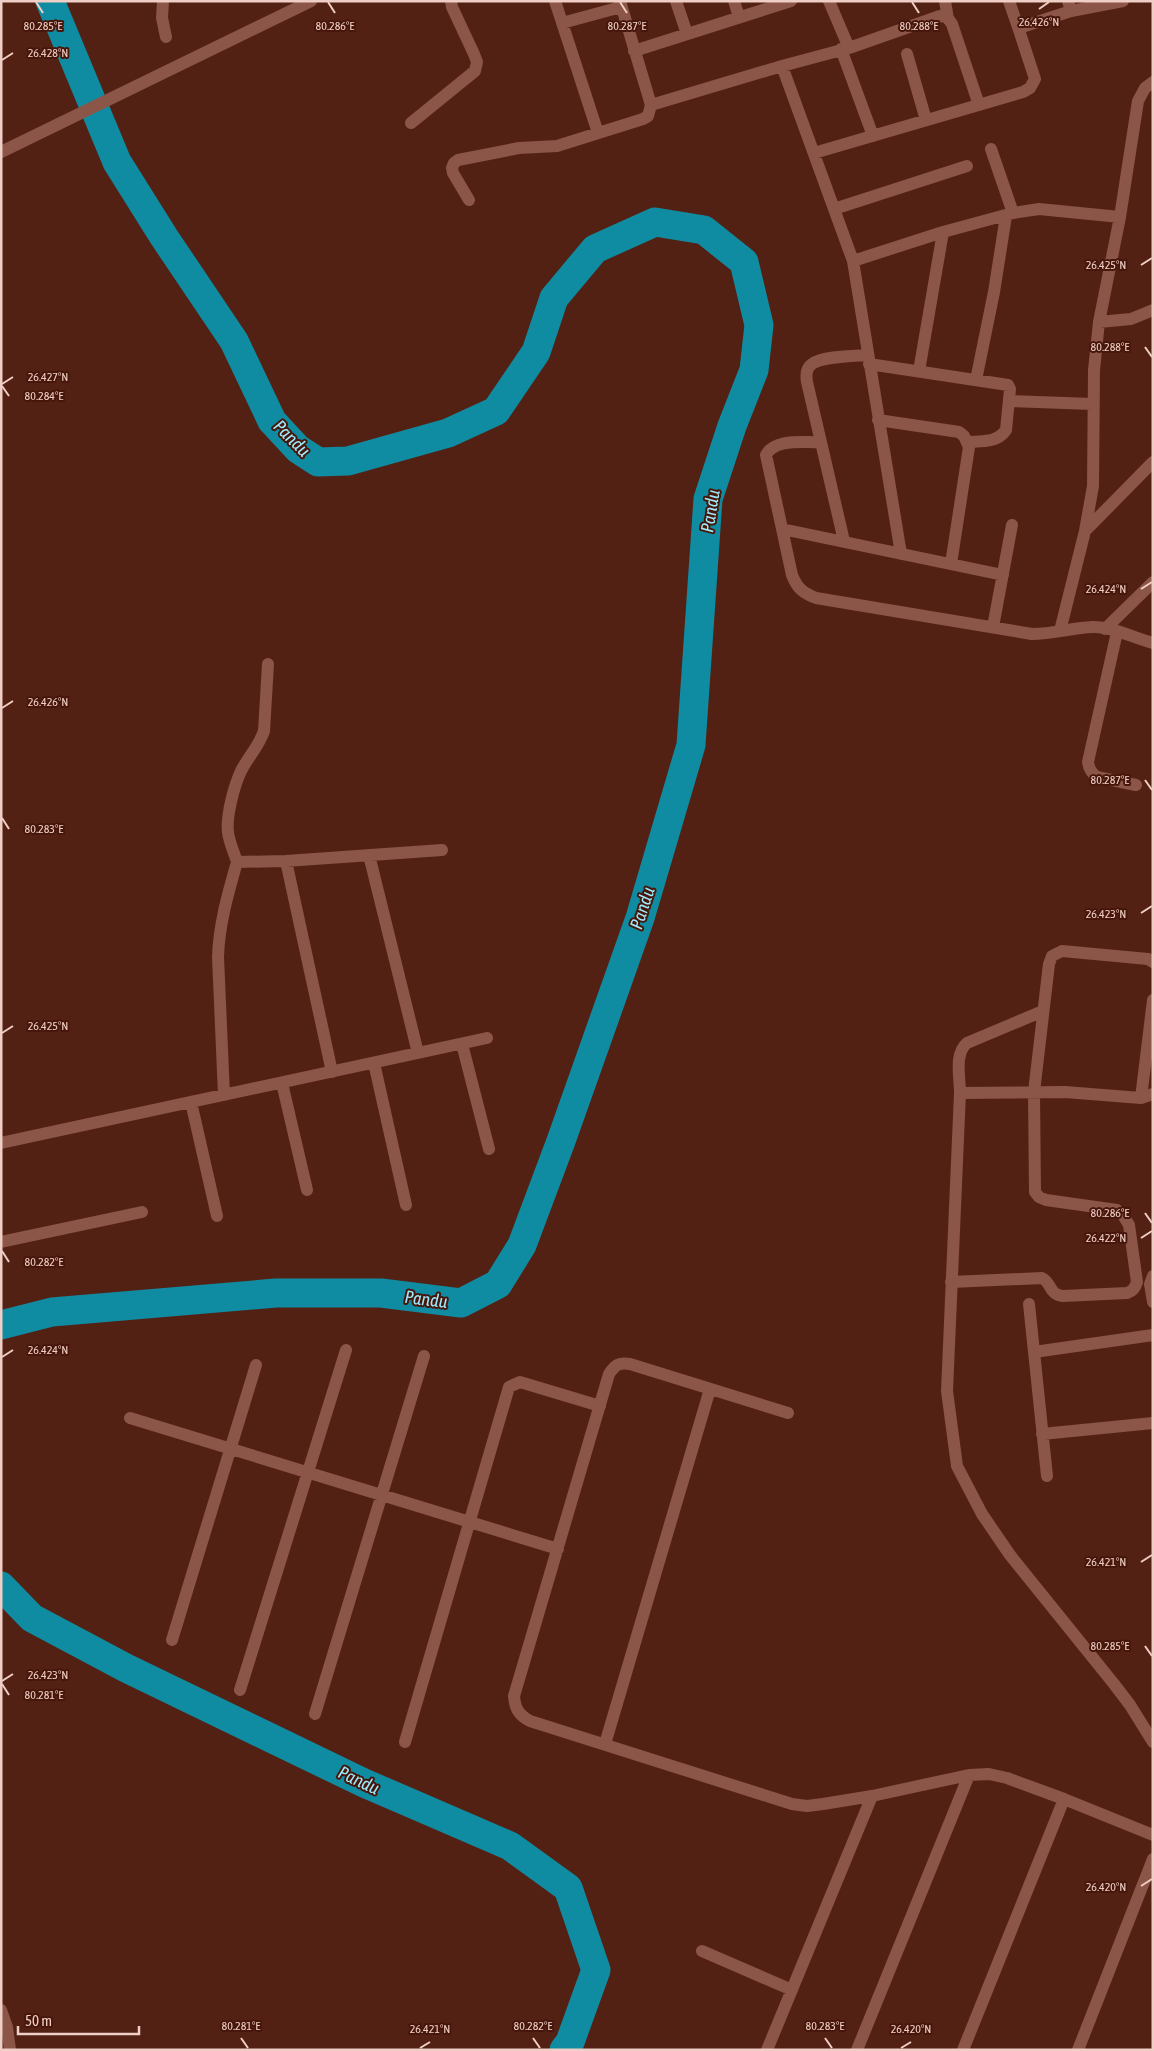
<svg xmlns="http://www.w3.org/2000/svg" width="1154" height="2051" font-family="'Asap Condensed',sans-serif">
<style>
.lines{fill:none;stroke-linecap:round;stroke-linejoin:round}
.river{stroke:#108ca2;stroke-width:29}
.minor{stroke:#8b5547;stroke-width:12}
.ticks{fill:none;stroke:#efcec5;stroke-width:2}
.labels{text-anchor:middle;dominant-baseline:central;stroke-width:4;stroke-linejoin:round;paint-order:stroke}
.water-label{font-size:18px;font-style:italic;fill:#9deafd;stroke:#47160a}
.ticks-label{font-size:12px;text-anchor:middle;fill:#efcec5;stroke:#47160a;stroke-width:4;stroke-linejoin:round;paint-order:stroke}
</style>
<rect width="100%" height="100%" fill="#532114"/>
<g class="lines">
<path class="river" d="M1 1325 52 1312 276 1293H381L461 1303 498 1284 522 1245 561 1141 640 918 691 745 708 499 732 426 754 370 759 325 744 262 704 230 655 222 595 249 554 298 536 352 496 411 448 433 348 461 318 462 298 449 272 421 234 341 164 237 117 162 50 1
M1 1586 32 1618 126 1668 364 1783 510 1846 568 1888 596 1970 570 2042 564 2050"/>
<path class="minor" d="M163 1 162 18 166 37
M555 1 598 133
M676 1 687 34
M734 1 739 17
M829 1 849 48
M945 1 948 19
M1009 1 1019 30
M1071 11 1123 1
M562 23 621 7
M841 49 873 136
M634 51 791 1
M907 54 926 120
M782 66 853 261
M651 105 782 66 849 48 940 16 947 17 952 24 979 105
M411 123 475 71 477 62 474 54 452 7 451 1
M991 149 1013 213
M1 152 311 1
M814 153 1023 92 1030 88 1035 79 1019 30 1022 27 1071 11 1068 1
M469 200 453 173 452 168 454 163 458 160 519 148 557 146 643 119 648 116 651 105 620 1
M834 209 967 166
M1099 322 1131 319 1153 310
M869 364 1008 385 1010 389 1006 430C997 443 982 441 967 442
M919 371 943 232
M976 380 994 292 1006 216
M1009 401 1093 404
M878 420 959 432 964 436 969 447 951 564
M821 442C804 443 775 438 766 455L792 575C797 588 803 593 816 598L1032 634C1053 634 1072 628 1092 627 1111 626 1134 638 1153 643
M782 529 1003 575
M1085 531 1153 462
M844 541 807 382C806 376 806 368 812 364 823 356 854 356 868 355
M901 554 853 261 943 232 1013 213 1039 209 1120 217
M993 627 1012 525
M1105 629 1153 582
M1060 631 1085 531 1093 486 1094 370 1099 322 1120 217 1138 101 1145 88 1153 82
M1117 632 1088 762C1089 769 1091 773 1097 777L1136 785
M369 855 418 1053
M237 862C234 852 229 842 228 832 226 816 234 786 241 771 248 757 259 746 264 731L268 664
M462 1044 489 1149
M374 1063 406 1205
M332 1072 286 861 442 850
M282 1083 307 1190
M960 1093C960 1077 954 1054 967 1043L1043 1011
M1153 1094 1141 1098 1065 1092 960 1093 947 1391 957 1466 982 1514 1010 1555 1114 1684 1130 1705 1153 1742
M224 1095 218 957C219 924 228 894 237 862L286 861
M1141 1098 1153 1000
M191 1102 217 1216
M1 1143 487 1038
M1 1242 142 1212
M1153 1276 1150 1284 1153 1302
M951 1282 1042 1278C1052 1283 1049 1295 1063 1296L1127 1293C1133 1291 1135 1288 1137 1282L1129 1225 1123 1215 1117 1210 1046 1200 1039 1197 1035 1192 1034 1092 1049 964 1052 956 1062 951 1148 959 1153 962
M1029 1304 1047 1476
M1034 1352 1153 1335
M788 1413 630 1364C619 1362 615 1365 609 1374L514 1696C515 1709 519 1715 530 1721L792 1804 807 1806 823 1804 872 1796 969 1775 989 1774 1007 1778 1064 1799 1153 1835
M130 1418 558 1549
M1042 1434 1153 1423
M172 1640 256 1365
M240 1690 346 1350
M315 1714 424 1356
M405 1742 509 1387 520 1382 600 1406
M605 1744 710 1389
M702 1951 792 1990
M1 2010 7 2027 10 2050
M767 2050 872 1796
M857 2050 969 1775
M963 2050 1064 1799
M1078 2050 1153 1859"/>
</g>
<path class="ticks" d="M36 2 43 13M328 2 335 13M620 2 627 13M912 2 919 13M1039 9 1049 2M2 60 13 53M1141 265 1152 258M1145 347 1152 357M2 384 13 377M2 386 9 396M1141 589 1152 582M2 708 13 701M1145 780 1152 790M2 818 9 829M1141 913 1152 906M2 1033 13 1026M1145 1213 1152 1223M1141 1238 1152 1231M2 1251 9 1262M2 1357 13 1350M1141 1562 1152 1555M1145 1646 1152 1656M2 1681 13 1674M2 1684 9 1695M1141 1886 1152 1879M241 2038 248 2048M533 2038 540 2048M825 2038 832 2048M420 2048 430 2042M901 2048 911 2042"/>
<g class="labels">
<g class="water-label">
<text transform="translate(292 438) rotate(45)">Pandu</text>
<text transform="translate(710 511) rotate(-81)">Pandu</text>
<text transform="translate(642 908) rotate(-72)">Pandu</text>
<text transform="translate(426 1299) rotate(7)">Pandu</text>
<text transform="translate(359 1780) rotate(25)">Pandu</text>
</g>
</g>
<g class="ticks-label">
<text x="1039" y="26">26.426°N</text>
<text x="43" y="30">80.285°E</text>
<text x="335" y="30">80.286°E</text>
<text x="627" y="30">80.287°E</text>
<text x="919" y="30">80.288°E</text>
<text x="48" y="57">26.428°N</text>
<text x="1106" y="269">26.425°N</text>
<text x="1110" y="351">80.288°E</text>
<text x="48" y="381">26.427°N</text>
<text x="44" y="400">80.284°E</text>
<text x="1106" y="593">26.424°N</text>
<text x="48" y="706">26.426°N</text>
<text x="1110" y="784">80.287°E</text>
<text x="44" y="833">80.283°E</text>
<text x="1106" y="918">26.423°N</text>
<text x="48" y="1030">26.425°N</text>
<text x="1110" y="1217">80.286°E</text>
<text x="1106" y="1242">26.422°N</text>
<text x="44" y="1266">80.282°E</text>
<text x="48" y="1354">26.424°N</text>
<text x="1106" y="1566">26.421°N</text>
<text x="1110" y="1650">80.285°E</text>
<text x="48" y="1679">26.423°N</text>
<text x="44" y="1699">80.281°E</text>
<text x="1106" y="1891">26.420°N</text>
<text x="241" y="2030">80.281°E</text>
<text x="533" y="2030">80.282°E</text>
<text x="825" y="2030">80.283°E</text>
<text x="430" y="2033">26.421°N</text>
<text x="911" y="2033">26.420°N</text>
</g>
<rect width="1154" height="2051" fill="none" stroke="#efcec5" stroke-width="5"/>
<path d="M18 2026v8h121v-8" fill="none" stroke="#efcec5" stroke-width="2.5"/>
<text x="25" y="2026" font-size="15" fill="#efcec5" stroke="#47160a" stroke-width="4" paint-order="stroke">50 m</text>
</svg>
